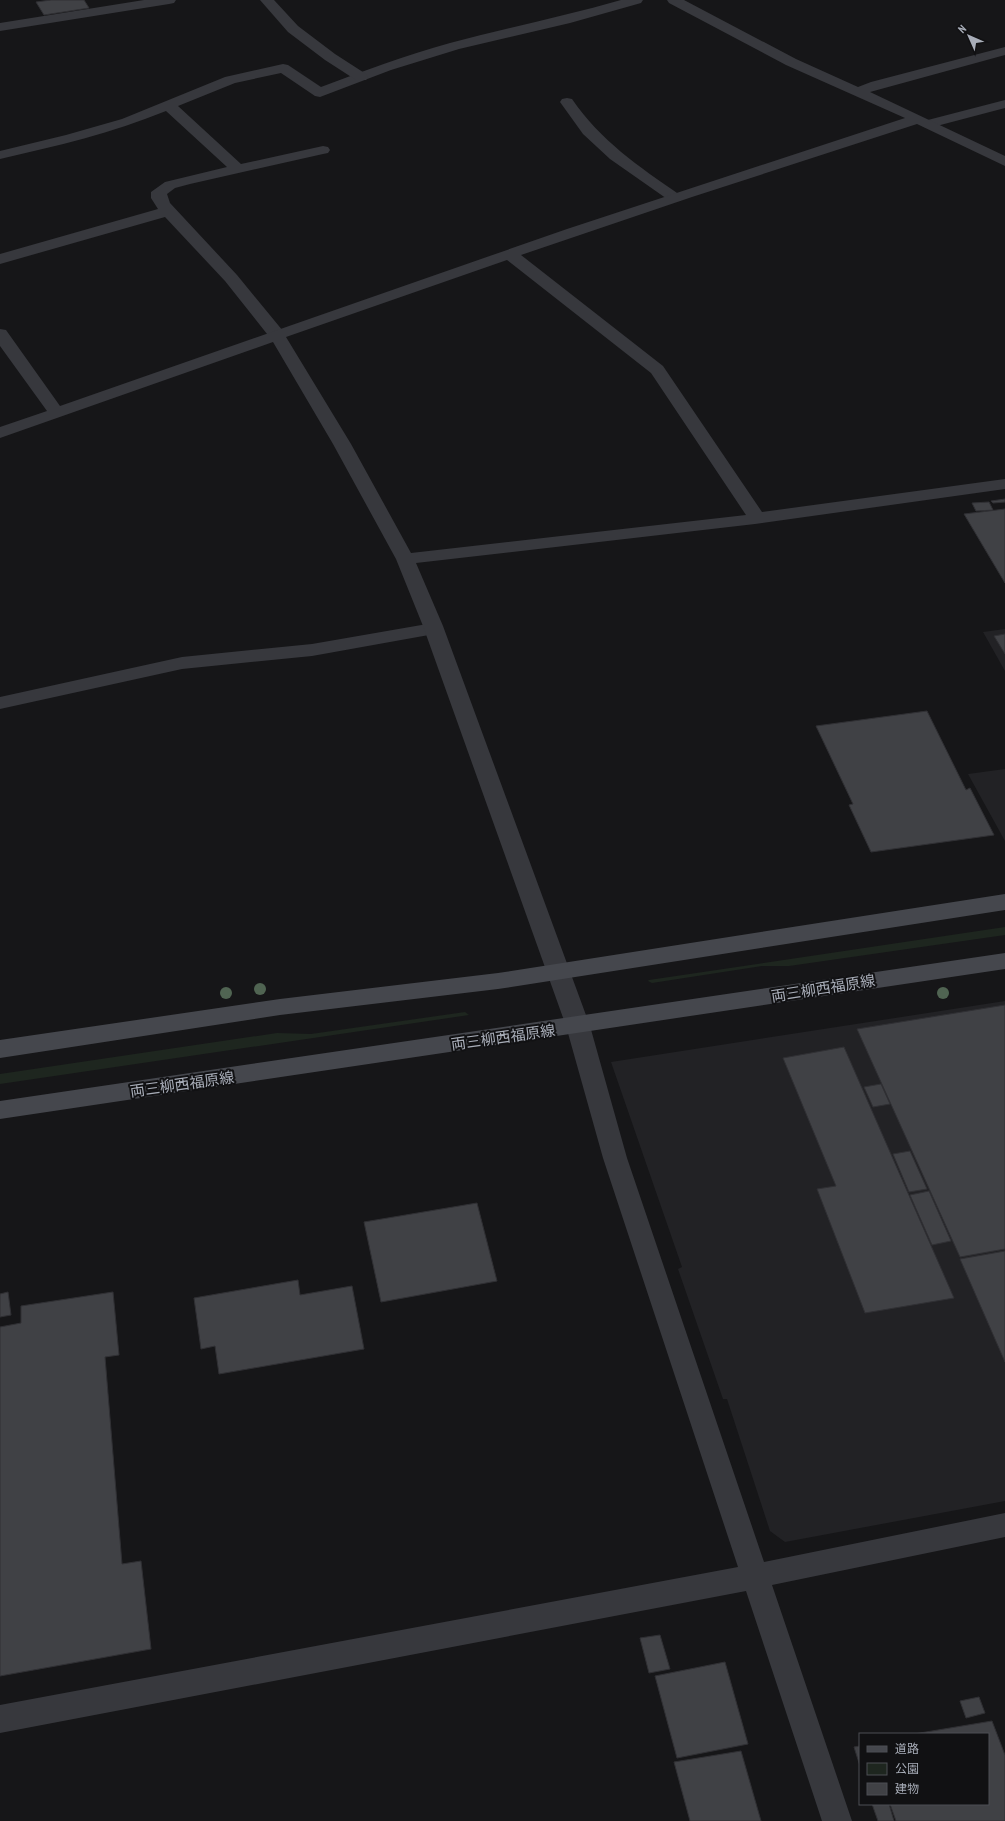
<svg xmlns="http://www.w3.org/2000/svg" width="1005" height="1821" font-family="'PT Sans Narrow','Noto Sans JP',sans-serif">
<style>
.built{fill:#222225}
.green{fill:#1e261f}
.building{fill:#404145;stroke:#303034}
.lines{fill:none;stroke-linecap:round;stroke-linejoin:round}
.service{fill:#37383d;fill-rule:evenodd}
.minor{fill:#37383d;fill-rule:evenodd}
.secondary{fill:#45474d;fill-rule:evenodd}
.tree{fill:#506452}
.labels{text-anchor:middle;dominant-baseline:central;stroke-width:4;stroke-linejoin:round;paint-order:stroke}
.street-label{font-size:15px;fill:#a8adb8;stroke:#111113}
</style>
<rect width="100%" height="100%" fill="#161618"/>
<path class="built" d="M1005 629V671L983 632Z
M1005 769V841L968 774Z
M1005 1001V1501L785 1542 770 1531 727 1399H723L678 1269 682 1267 611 1062Z"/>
<path class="green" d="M1005 927V935L789 966H762L652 983 648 981 649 980Z
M465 1012 469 1015 0 1084V1074L277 1033 311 1034Z"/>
<path class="building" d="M51 0H84L89 8 44 15 36 2Z
M1005 499V502L993 503 991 501Z
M989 502 993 510 976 511 972 503Z
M1005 509V583L964 514Z
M1005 634V654L994 636Z
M927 711 966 790 970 788 994 835 871 852 849 805 853 804 816 726Z
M1005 1005V1249L960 1257 857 1029Z
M844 1047 954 1298 865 1313 817 1189 836 1186 783 1058Z
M881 1084 890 1104 873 1107 864 1087Z
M910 1151 927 1189 909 1192 893 1154Z
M929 1191 951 1241 932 1245 910 1195Z
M477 1203 497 1281 381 1302 364 1222Z
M1005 1251V1362L960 1259Z
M298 1280 300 1295 352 1286 364 1349 219 1374 215 1346 201 1349 194 1298Z
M8 1292 11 1315 0 1317V1294Z
M113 1292 119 1355 105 1357 122 1564 141 1561 151 1649 0 1676V1327L21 1323V1306Z
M660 1635 670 1669 649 1673 640 1638Z
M725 1662 748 1744 677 1758 655 1676Z
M979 1697 985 1713 966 1718 960 1701Z
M992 1721 1005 1755V1821H896L890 1804H988V1734H914Z
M860 1746V1766L854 1747Z
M741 1751 761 1821H690L674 1762Z
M872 1804H889L894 1821H878Z"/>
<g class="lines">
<path class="service" d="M621 0H643L641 3 570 23 459 49 391 70 320 97 315 96 281 73 235 83 178 106 241 164 323 146 328 147 330 150 328 153 323 154 190 184 175 188 167 194 170 203 237 275 283 331 285 335 283 339 277 340 271 339 225 281 165 217 0 264V254L158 209 151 198V192L165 182 227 167 166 111C112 133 57 146 0 159V151L66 135 122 119 225 77 283 64 288 65 321 87C364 71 406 55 450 43 507 28 565 16 621 0Z
M567 98 572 99C601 141 638 166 680 195L683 198 680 201H670L610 159 583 134 560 102 562 99Z
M1005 100V108L929 128 924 127 922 124 924 121Z
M433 623 440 625 443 629 440 633 312 656 182 669 0 709V697L182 657 312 644Z"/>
<path class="minor" d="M144 0H176L174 3 169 4 0 31V23Z
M260 0H274L298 26 335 54 366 74 368 77 366 80H356L325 60 288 32Z
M667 0H684L796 59 858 87 871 82 1005 47V55L870 92 1005 156V166L917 124 692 197 521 255 663 366 762 512 1005 479V489L755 524 416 563 443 626 590 1026 627 1158 764 1562 1005 1513V1537L772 1585 852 1821H822L746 1591 0 1733V1705L738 1567 603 1158 566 1026 423 626 396 559 333 444 273 342 0 438V427L47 411 0 346V329L6 330 60 406 567 229 905 118 786 65 669 3ZM507 260 651 373 746 515 411 553 351 444 286 337Z"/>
<path class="secondary" d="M1005 894V910L498 989 280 1015 0 1058V1040L280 999 498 973Z
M1005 953V969L0 1119V1101Z"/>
</g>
<g class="tree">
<circle cx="260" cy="989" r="6"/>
<circle cx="226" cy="993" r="6"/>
<circle cx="943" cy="993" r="6"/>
</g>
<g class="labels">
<g class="street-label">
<text transform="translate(823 988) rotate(-9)">両三柳西福原線</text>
<text transform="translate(503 1037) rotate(-8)">両三柳西福原線</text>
<text transform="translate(182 1084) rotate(-8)">両三柳西福原線</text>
</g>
</g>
<rect x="859" y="1733" width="130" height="72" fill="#111113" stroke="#4d4f55"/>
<rect x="867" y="1746" width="20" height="6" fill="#45474d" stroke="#4d4f55"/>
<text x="895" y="1753" font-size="12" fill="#a8adb8">道路</text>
<rect x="867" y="1763" width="20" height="12" fill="#1e261f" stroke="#4d4f55"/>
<text x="895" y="1773" font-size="12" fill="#a8adb8">公園</text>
<rect x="867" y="1783" width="20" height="12" fill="#404145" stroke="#4d4f55"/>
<text x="895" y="1793" font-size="12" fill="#a8adb8">建物</text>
<g transform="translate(969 36) rotate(315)" stroke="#111113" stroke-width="3" paint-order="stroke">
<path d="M0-3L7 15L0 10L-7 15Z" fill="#a8adb8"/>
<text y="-6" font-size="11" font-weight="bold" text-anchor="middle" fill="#a8adb8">N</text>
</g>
</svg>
